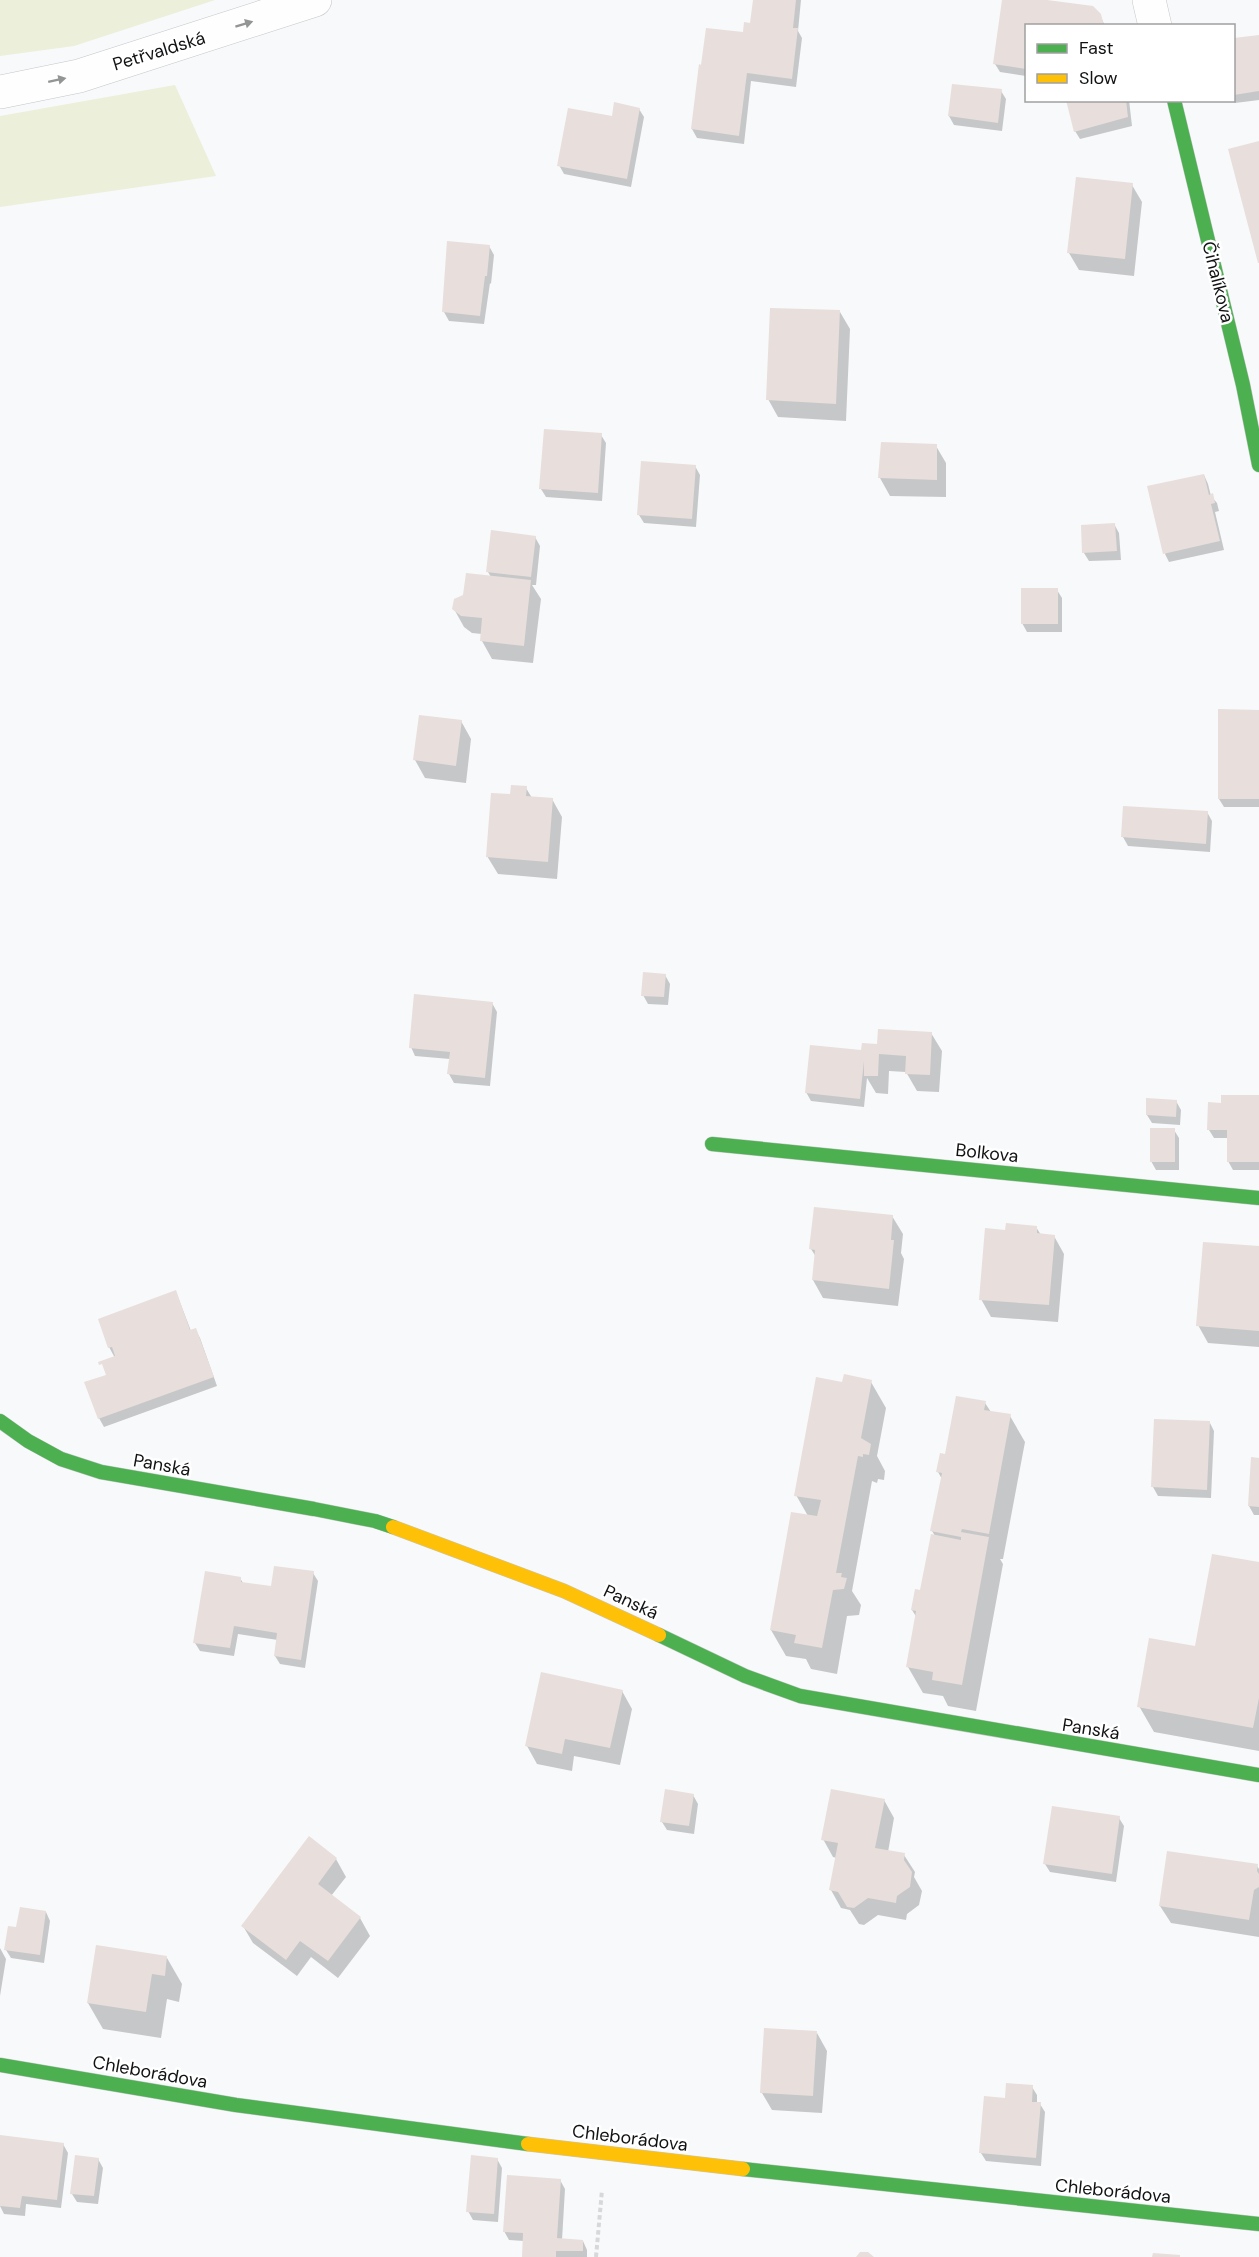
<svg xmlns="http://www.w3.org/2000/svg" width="1259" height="2257" font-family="'DM Sans',sans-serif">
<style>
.green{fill:#ecefd9}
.shadow{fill:#0003}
.building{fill:#e8dedb}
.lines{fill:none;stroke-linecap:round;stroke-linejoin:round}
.street-casing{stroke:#c4c6c7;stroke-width:34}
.fast-casing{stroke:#c4c6c7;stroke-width:15}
.slow-casing{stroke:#c4c6c7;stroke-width:15}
.path{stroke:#d8d8d8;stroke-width:4;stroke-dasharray:4.5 3;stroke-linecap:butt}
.street{stroke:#fefefe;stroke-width:33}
.fast{stroke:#4caf50;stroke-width:14}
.slow{stroke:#ffc107;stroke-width:14}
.oneway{fill:#939494}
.labels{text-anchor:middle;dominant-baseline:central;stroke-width:5;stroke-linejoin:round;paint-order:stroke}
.street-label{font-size:18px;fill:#111213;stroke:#fff}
</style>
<rect width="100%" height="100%" fill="#f7f9fb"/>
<path class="green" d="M0 0H215L74 46 0 56Z
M175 85 216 176 0 207V116Z"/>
<path class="shadow" d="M754 0H801L798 31 802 38 796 87 751 81 744 144 697 138 692 129 744 33 751 25Z
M1004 0H1036L1100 15 1105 26H1026V76L1000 72 995 64Z
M1259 37V100L1235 103 1234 100V40Z
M1001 91 1006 99 1002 131 954 125 949 116Z
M1068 100H1129L1132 126 1080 139 1075 131Z
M639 109 644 117 631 187 564 174 559 165 613 118Z
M1132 185 1142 202 1134 276 1079 270 1069 253Z
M489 246 494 255 491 284 490 283 484 324 449 321 444 312Z
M840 312 850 329 846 421 778 417 768 399Z
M601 435 606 443 602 501 546 497 541 489Z
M936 446 946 463V497L890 496 880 478Z
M695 466 700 475 696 527 644 523 639 515Z
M1204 475 1208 484 1211 496 1217 503 1219 511 1215 512 1224 550 1169 562 1165 554Z
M1114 524 1119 533 1121 560 1089 561 1084 553 1082 526Z
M535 537 540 546 536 585H532L541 599 533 663 492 659 482 641V634L472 633 464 627 454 609 491 577 488 572Z
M1057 590 1062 598V632H1027L1022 623Z
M1259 711V807H1224L1219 799Z
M461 721 471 739 466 783 425 778 415 760Z
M526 788 532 798 552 799 562 817 557 879 498 874 487 856Z
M1207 812 1212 821 1210 852 1128 846 1123 837Z
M665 975 670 984 668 1005 648 1004 643 995Z
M492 1003 497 1012 490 1086 454 1083 449 1074 450 1059 415 1056 411 1047Z
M931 1033 942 1051 939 1092 917 1091 906 1072 889 1071 888 1094 876 1093 867 1078 864 1107 811 1101 806 1092 864 1052 878 1045Z
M1259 1096V1170H1233L1228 1161 1229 1138H1214L1209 1130 1223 1105Z
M1176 1101 1181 1110 1180 1125 1152 1123 1147 1115Z
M1174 1130 1179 1138V1170H1156L1151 1161Z
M892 1216 903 1234 901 1253 904 1259 898 1306 823 1298 813 1280 816 1257 811 1249Z
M1036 1227 1041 1235 1054 1236 1064 1254 1058 1322 991 1317 981 1299 1006 1232Z
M1259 1248V1347L1208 1343 1198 1325Z
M176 1292 191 1331 195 1329 200 1338 217 1386 104 1427 99 1418 108 1376 115 1358 109 1347Z
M871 1382 886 1408 877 1456 885 1471 884 1480 878 1479 877 1483 872 1481 852 1591 861 1605 859 1615 847 1616 837 1674 811 1669 806 1659 786 1656 771 1630 808 1516 796 1495 843 1384Z
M985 1403 991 1412 1010 1416 1025 1442 1003 1559H1000L1003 1564 976 1711 948 1706 943 1696 923 1693 908 1667 917 1618 912 1610 922 1592 935 1536 932 1531 942 1479 938 1472 946 1456Z
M1210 1423 1214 1431 1211 1498 1158 1496 1153 1487Z
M1252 1459H1259V1515H1254L1249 1506Z
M1259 1564V1751L1154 1732 1139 1706 1196 1648Z
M313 1573 318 1581 305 1668 280 1664 275 1656 278 1640 238 1634 234 1656 200 1651 195 1643 240 1578 243 1583 273 1588Z
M622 1691 632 1709 620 1765 574 1756 572 1771 537 1764 527 1746Z
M693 1795 698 1804 694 1834 667 1830 662 1822Z
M884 1800 894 1818 888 1852 904 1855 915 1872 914 1877 922 1891 919 1905 907 1914 906 1920 878 1915 864 1925 859 1924 850 1910 841 1908 831 1890 837 1858 833 1857 823 1839Z
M1119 1818 1124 1826 1116 1882 1050 1872 1045 1864Z
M309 1838 336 1859 346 1877 331 1896 360 1918 370 1936 338 1978 311 1957 297 1976 253 1943 243 1926Z
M1257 1866 1259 1869V1937L1171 1923 1160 1906Z
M46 1912 50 1921 44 1963 11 1958 6 1950Z
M0 1948 6 1959 0 1996Z
M167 1958 182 1984 179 2002 167 1999 161 2038 103 2029 88 2003Z
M817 2033 827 2051 822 2113 772 2110 762 2093Z
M1032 2087 1037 2095V2104H1040L1045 2112 1041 2166 986 2161 981 2153 1006 2099Z
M0 2136 63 2144 68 2153 61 2208 26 2204 25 2216 4 2214 0 2206Z
M98 2159 103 2168 98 2204 77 2202 72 2194Z
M497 2159 502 2168 498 2222 473 2220 468 2211Z
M560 2180 565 2189 562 2240 583 2241 587 2250V2257H523L524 2241 509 2240 504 2231Z"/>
<path class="building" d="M753 0H796L793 28H798L792 79 747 73 739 136 691 129 699 64 701 65 706 28 743 32 744 22 750 23Z
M1002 0H1047L1093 6 1101 14 1104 26H1026V69L993 64Z
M1259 35V91L1234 95V38Z
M952 84 1002 89 998 123 948 116Z
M1066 100H1126L1128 117 1074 132Z
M614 102 640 108 627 179 557 166 568 108 612 116Z
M1259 141V263H1258L1228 149Z
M1076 177 1133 183 1125 259 1067 253Z
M447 241 490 245 487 276H485L480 316 442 312Z
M770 308 840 310 836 404 766 400Z
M544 429 602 433 598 493 539 489Z
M881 442 937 444V480L878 478Z
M641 461 696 465 692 519 637 515Z
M1204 474 1209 495 1213 493 1215 503 1211 504 1220 541 1163 554 1147 486Z
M1115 523 1117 551 1082 553 1081 525Z
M491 530 536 536 531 577 486 572Z
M466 573 531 580 524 646 480 641 482 618 461 616 452 609 454 599 463 595Z
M1021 588H1058V624H1021Z
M1218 709 1259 710V799H1218Z
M419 715 462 720 456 766 413 760Z
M511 785 527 786 526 796 553 798 548 862 486 857 491 793 510 794Z
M1123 806 1208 811 1206 844 1121 837Z
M643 972 666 974 664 997 641 996Z
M414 994 493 1002 485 1078 447 1074 450 1052 409 1048Z
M878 1029 932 1032 930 1075 905 1074 906 1056 879 1054 878 1076H864V1061L860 1099 805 1093 810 1045 861 1050 862 1043 877 1044Z
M1221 1095H1259V1162H1227V1130H1207L1208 1102 1221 1103Z
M1146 1098 1177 1100 1176 1117 1146 1115Z
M1150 1128H1175V1162H1150Z
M814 1207 893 1215 891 1240H894L889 1289 812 1280 815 1250 809 1249Z
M1006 1223 1037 1226V1233L1055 1235 1049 1305 979 1300 985 1228 1005 1230Z
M1203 1242 1259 1246V1331L1196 1326Z
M176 1290 190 1330 196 1328 214 1377 98 1419 84 1382 106 1375 102 1364 99 1365 98 1362 115 1356 112 1347 108 1348 98 1319Z
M844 1374 872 1380 861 1438 871 1444 869 1455 863 1454V1457L858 1456 836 1573H842L841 1577 847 1578 844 1589 833 1590 822 1648 794 1643 796 1635 770 1630 791 1512 817 1516 821 1500 794 1496 816 1377 842 1382Z
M956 1396 986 1401 984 1410 1011 1414 989 1534 962 1529 961 1532 989 1537 962 1685 932 1680 933 1672 906 1667 916 1611 911 1610 915 1589 920 1590 931 1534 961 1540V1537L930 1531 942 1473 936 1472 940 1453 945 1454Z
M1154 1419 1210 1421 1207 1490 1151 1487Z
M1251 1457 1259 1458V1507L1248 1506Z
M1212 1554 1259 1562V1698L1253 1728 1137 1707 1149 1638 1195 1646Z
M274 1566 314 1571 301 1660 274 1656 277 1633 234 1626 230 1648 193 1643 205 1571 241 1577V1582L271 1586Z
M541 1672 623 1690 610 1748 565 1739 562 1754 525 1746Z
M665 1789 694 1794 689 1826 660 1822Z
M831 1789 885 1799 875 1848 905 1853 904 1860 912 1872 910 1887 897 1896 896 1903 868 1898 854 1908 847 1907 838 1892 829 1890 838 1843 821 1840Z
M1052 1806 1120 1816 1112 1874 1043 1864Z
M309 1836 337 1858 318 1884 361 1917 328 1961 300 1941 286 1960 241 1926Z
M1167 1851 1258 1864 1257 1871 1259 1874V1887L1254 1890 1249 1920 1159 1906Z
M20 1907 46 1911 40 1955 4 1950 8 1926 16 1927Z
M96 1945 167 1956 165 1976 152 1974 146 2012 87 2003Z
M764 2028 817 2031 813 2096 760 2093Z
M1006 2083 1033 2085 1032 2102H1041L1036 2158 979 2153 984 2096 1005 2098Z
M0 2135 64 2143 57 2200 22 2196 20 2208 0 2206Z
M75 2155 99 2158 94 2196 70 2194Z
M471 2155 498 2158 494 2214 466 2212Z
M507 2175 561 2179 557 2238 583 2240V2251H556V2257H522L523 2233 503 2232Z
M860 2252H868L874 2257H856Z
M1153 2253 1180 2255V2257H1152Z"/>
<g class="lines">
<defs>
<path id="street" d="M1149 0 1155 26
M0 92 79 76 315 0"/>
<path id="fast" d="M1174 100 1243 385 1259 465
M712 1144 1259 1198
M0 1421 28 1441 61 1459 101 1472 314 1509 375 1521 393 1527
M659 1635 745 1676 800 1696 1259 1775
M0 2065 236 2105 528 2144
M743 2169 1259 2224"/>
<path id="slow" d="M393 1527 564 1591 659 1635
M528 2144 743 2169"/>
</defs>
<use href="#street" class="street-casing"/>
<use href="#fast" class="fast-casing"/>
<use href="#slow" class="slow-casing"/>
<path class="path" d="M596 2257 602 2190"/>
<use href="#street" class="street"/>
<use href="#fast" class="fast"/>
<use href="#slow" class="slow"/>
</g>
<defs><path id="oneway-solid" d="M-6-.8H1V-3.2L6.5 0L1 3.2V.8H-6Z" transform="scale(1.5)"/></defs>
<g class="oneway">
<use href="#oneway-solid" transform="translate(244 24) rotate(-17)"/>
<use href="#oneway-solid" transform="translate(57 80) rotate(-12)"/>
</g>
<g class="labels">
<g class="street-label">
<text transform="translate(159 51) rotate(-17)">Petřvaldská</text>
<text transform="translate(1218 282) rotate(76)">Čihalíkova</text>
<text transform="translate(987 1153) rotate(6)">Bolkova</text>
<text transform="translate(162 1465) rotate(10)">Panská</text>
<text transform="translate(631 1602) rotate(25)">Panská</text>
<text transform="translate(1091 1729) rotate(9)">Panská</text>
<text transform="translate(150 2072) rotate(10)">Chleborádova</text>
<text transform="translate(630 2138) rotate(7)">Chleborádova</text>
<text transform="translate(1113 2191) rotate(6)">Chleborádova</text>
</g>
</g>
<rect x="1025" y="24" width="210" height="78" fill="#ffffff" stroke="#a0a0a1" stroke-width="1.5"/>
<rect x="1037" y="44" width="30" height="9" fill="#4caf50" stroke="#a0a0a1" stroke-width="1.5"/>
<text x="1079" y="54" font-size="18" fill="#111213">Fast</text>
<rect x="1037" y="74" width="30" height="9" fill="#ffc107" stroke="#a0a0a1" stroke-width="1.5"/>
<text x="1079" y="84" font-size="18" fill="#111213">Slow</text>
</svg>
